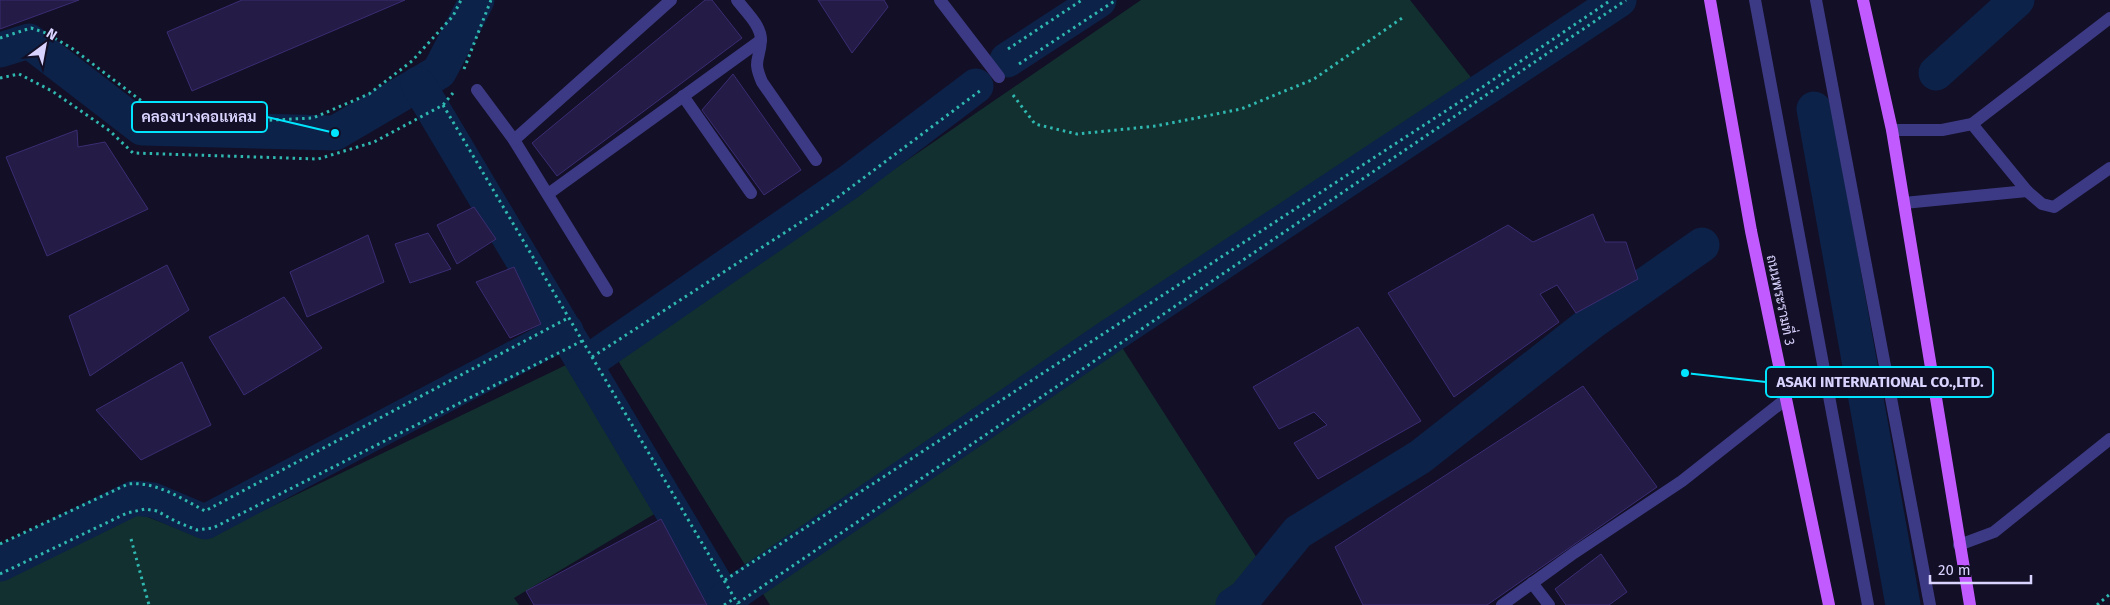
<svg xmlns="http://www.w3.org/2000/svg" width="2110" height="605" viewBox="0 0 2110 605" font-family="'Fira Sans',Sarabun,sans-serif">
  <style>
    .green { fill: #12302f }
    .lines { fill: none; stroke-linecap: round; stroke-linejoin: round }
    .canal { stroke: #0c2248; stroke-width: 35 }
    .building { fill: #241b47; stroke: #3b2d73 }
    .path { stroke: #2fb8b0; stroke-width: 3; stroke-dasharray: 2.5 4; stroke-linecap: butt }
    .minor { stroke: #3d3a85; stroke-width: 12 }
    .major { stroke: #c25bff; stroke-width: 12 }
    .labels { text-anchor: middle; stroke-width: 5; stroke-linejoin: round; paint-order: stroke }
    .street-label { font-size: 14px; fill: #d9d4ff; stroke: #130f26 }
    .leader { fill: none; stroke: #00e5ff; stroke-width: 2 }
    .callout-dot { fill: #00e5ff; stroke: #130f26; stroke-width: 2 }
    .callout { fill: #130f26; stroke: #00e5ff; stroke-width: 2 }
    .callout-label { font-size: 15px; text-anchor: middle; font-weight: bold; fill: #d9d4ff }
  </style>
  <rect width="100%" height="100%" fill="#130f26"/>
  <g class="green">
    <polygon points="1141,0 1410,0 1484,94 1116,338 1271,580 1241,605 770,605 617,359"/>
    <polygon points="566,365 661,510 514,598 519,605 0,605 0,554 134,491 145,516 204,539"/>
  </g>
  <g class="lines">
    <g class="canal">
      <polyline points="0,50 29,41 142,128 335,133 439,72 477,0"/>
      <polyline points="1007,60 1099,0"/>
      <polyline points="1936,73 2017,0"/>
      <polyline points="418,84 728,605"/>
      <polyline points="1814,109 1903,605"/>
      <polyline points="585,364 849,182 976,86"/>
      <polyline points="0,564 134,498 153,500 205,522 566,331"/>
      <polyline points="724,600 1109,337 1619,0"/>
      <polyline points="1233,605 1245,597 1298,532 1420,457 1592,322 1702,245"/>
    </g>
  </g>
  <g class="building">
    <polygon points="0,0 79,0 0,29"/>
    <polygon points="242,0 405,0 192,91 167,32"/>
    <polygon points="705,0 712,0 742,38 557,176 532,143"/>
    <polygon points="818,0 884,0 888,7 852,53"/>
    <polygon points="733,74 801,170 764,195 702,110"/>
    <polygon points="77,130 78,147 105,142 148,209 47,256 6,157"/>
    <polygon points="474,207 496,239 457,264 437,225"/>
    <polygon points="1593,214 1605,242 1626,242 1638,279 1576,313 1557,285 1540,294 1559,322 1454,397 1388,293 1508,225 1533,242"/>
    <polygon points="428,233 451,269 410,283 395,244"/>
    <polygon points="368,235 384,282 307,317 290,272"/>
    <polygon points="167,265 189,310 90,376 69,316"/>
    <polygon points="514,267 541,324 510,338 476,282"/>
    <polygon points="284,297 322,348 244,395 209,337"/>
    <polygon points="1358,327 1421,421 1318,479 1294,443 1327,425 1314,412 1279,429 1253,387"/>
    <polygon points="182,362 211,425 141,460 96,410"/>
    <polygon points="1583,386 1657,487 1487,605 1363,605 1335,547"/>
    <polygon points="661,519 707,605 534,605 526,591"/>
    <polygon points="1601,554 1627,592 1609,605 1566,605 1555,589"/>
  </g>
  <g class="lines">
    <g class="path">
      <polyline points="0,38 31,28 46,33 73,49 160,115 232,122 313,118 369,94 412,61 453,16 461,0"/>
      <polyline points="1008,49 1082,0"/>
      <polyline points="1019,64 1116,0"/>
      <polyline points="464,69 491,0"/>
      <polyline points="0,78 19,74 52,91 110,131 133,153 318,159 374,142 443,105 453,93"/>
      <polyline points="1013,95 1035,124 1077,134 1156,126 1241,109 1314,79 1405,16"/>
      <polyline points="443,105 738,604"/>
      <polyline points="592,357 826,206 981,90"/>
      <polyline points="131,539 149,605"/>
      <path d="M 0,544 L 128,484 C 155,481 181,498 205,511 L 568,318"/>
      <polyline points="0,574 127,513 145,509 157,511 177,522 197,530 213,528 582,341"/>
      <polyline points="725,580 1481,88 1611,0"/>
      <polyline points="738,603 1626,0"/>
      <polyline points="724,605 735,598"/>
      <polyline points="2097,605 2110,594"/>
    </g>
    <g class="minor">
      <path d="M 737,0 C 745,11 761,25 761,40 C 760,61 752,59 762,82 L 816,160"/>
      <polyline points="940,0 999,77"/>
      <polyline points="1755,0 1868,605"/>
      <polyline points="1816,0 1930,605"/>
      <polyline points="477,90 514,140 607,291"/>
      <polyline points="683,96 751,193"/>
      <polyline points="1972,124 2027,191 2042,204 2054,207 2110,168"/>
      <polyline points="1892,130 1942,130 1972,124 2110,18"/>
      <polyline points="514,140 671,0"/>
      <polyline points="548,194 761,40"/>
      <polyline points="1904,203 2027,191"/>
      <polyline points="1959,545 1994,532 2110,439"/>
      <polyline points="1532,583 1549,605"/>
      <polyline points="1502,605 1574,553 1682,481 1786,399"/>
    </g>
    <g class="major">
      <polyline points="1710,0 1751,231 1829,605"/>
      <polyline points="1863,0 1892,130 1970,605"/>
    </g>
  </g>
  <g class="labels">
    <g class="street-label">
      <text transform="translate(1781 300) rotate(78)" y="5">ถนนพระรามที่ 3</text>
    </g>
  </g>
  <path class="leader" d="M335 133L267 117M1685 373L1766 382"/>
  <g class="callout-dot">
    <circle cx="335" cy="133" r="5"/>
    <circle cx="1685" cy="373" r="5"/>
  </g>
  <g class="callout">
    <rect x="132" y="102" width="135" height="30" rx="5"/>
    <rect x="1766" y="367" width="227" height="30" rx="5"/>
  </g>
  <g class="callout-label">
    <text x="199" y="122">คลองบางคอแหลม</text>
    <text x="1880" y="387">ASAKI INTERNATIONAL CO.,LTD.</text>
  </g>
  <g transform="translate(45 45) rotate(32)" stroke="#130f26" stroke-width="4" paint-order="stroke">
  <path d="M0-4L9 19L0 12L-9 19Z" fill="#d9d4ff"/>
  <text y="-8" font-size="14" font-weight="bold" text-anchor="middle" fill="#d9d4ff">N</text>
  </g>
  <path d="M1930 575v8h101v-8" fill="none" stroke="#d9d4ff" stroke-width="2.5"/>
  <text x="1938" y="575" font-size="15" fill="#d9d4ff" stroke="#130f26" stroke-width="4" paint-order="stroke">20 m</text>
</svg>
